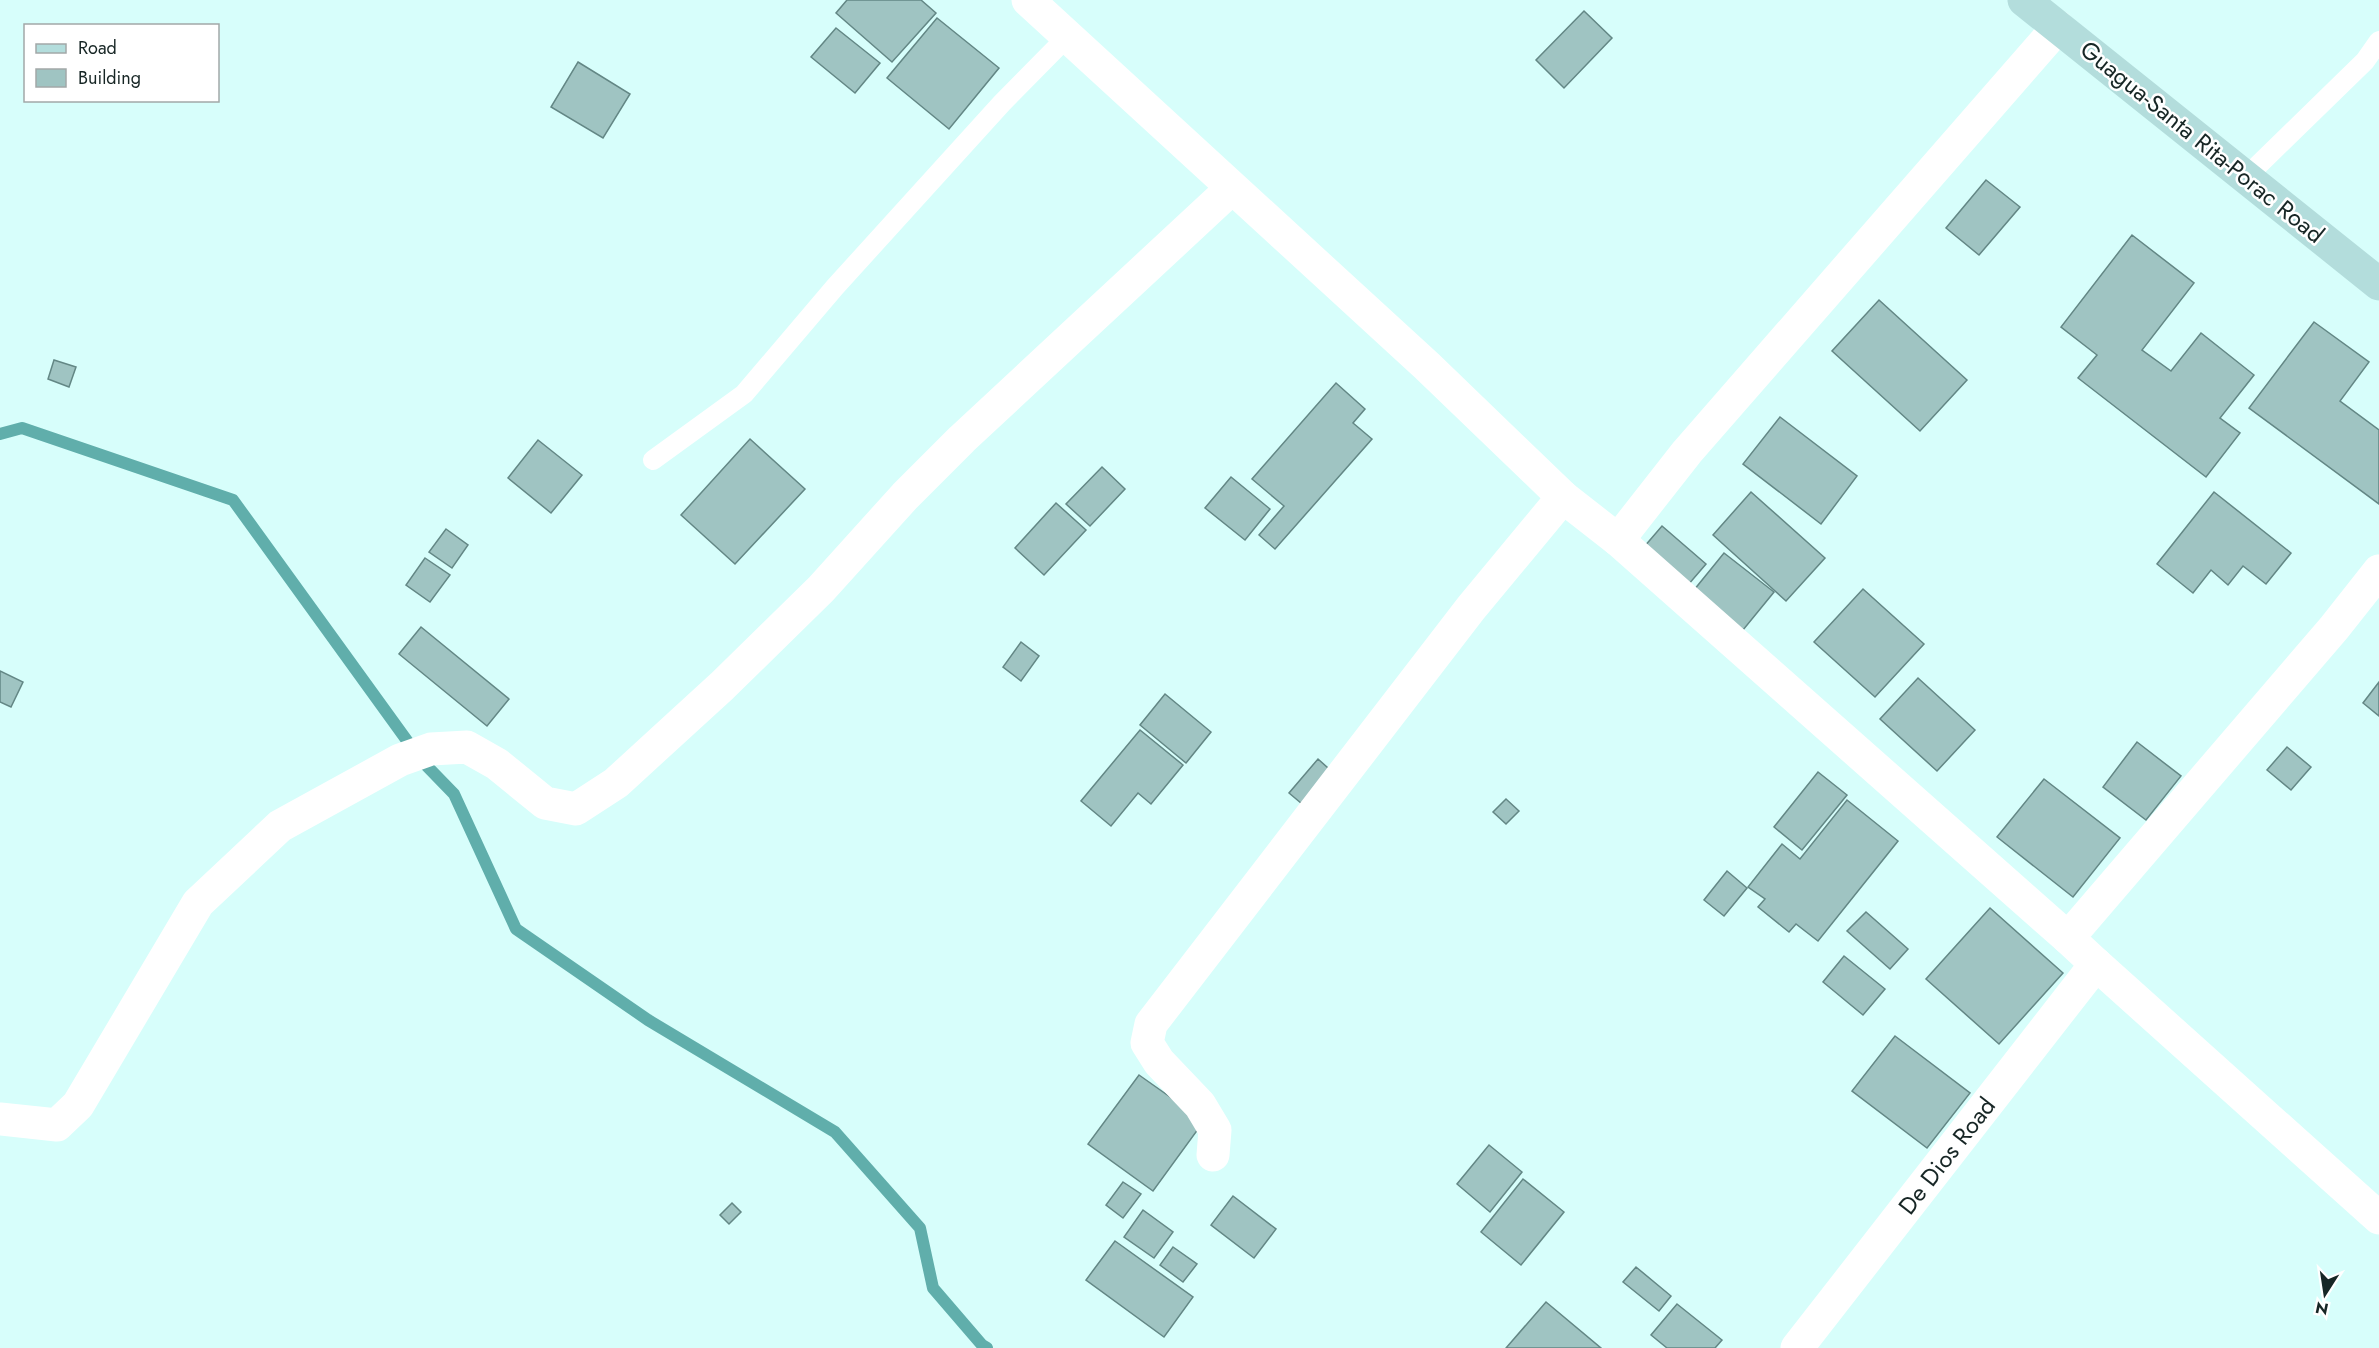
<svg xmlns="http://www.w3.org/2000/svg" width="2379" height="1348" viewBox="0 0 2379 1348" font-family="Jost,sans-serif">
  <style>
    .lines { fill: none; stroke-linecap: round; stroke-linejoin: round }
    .stream { stroke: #60aeab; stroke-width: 12 }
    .building { fill: #9fc4c2; stroke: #638785; stroke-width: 1.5 }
    .service { stroke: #fff; stroke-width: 20 }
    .minor { stroke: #fff; stroke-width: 33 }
    .tertiary { stroke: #fff; stroke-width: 33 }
    .secondary { stroke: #b3dddc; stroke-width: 33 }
    .labels { text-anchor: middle; stroke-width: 5; stroke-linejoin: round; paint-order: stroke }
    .street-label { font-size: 24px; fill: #172625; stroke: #fff }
  </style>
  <rect width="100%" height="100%" fill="#d7fefb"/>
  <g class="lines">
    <polyline class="stream" points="0,434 22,428 233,500 421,760 454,794 516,929 648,1020 835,1132 920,1228 933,1288 982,1345 987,1348"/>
  </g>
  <g class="building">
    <polygon points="847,0 921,0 936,13 892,62 836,13"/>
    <polygon points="1584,11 1612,38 1564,88 1536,60"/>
    <polygon points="937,18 999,68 949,129 887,78"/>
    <polygon points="836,28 880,63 855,93 811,57"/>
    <polygon points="578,62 630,94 603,138 551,107"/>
    <polygon points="1986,180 2020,207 1979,255 1946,228"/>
    <polygon points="2132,235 2194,283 2142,350 2171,371 2201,333 2254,375 2220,418 2240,433 2206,477 2078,378 2097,355 2061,327"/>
    <polygon points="1879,300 1967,380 1920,431 1832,351"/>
    <polygon points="2314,322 2369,362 2340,401 2379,430 2379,504 2249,408"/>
    <polygon points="54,360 76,367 69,387 48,379"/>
    <polygon points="1336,383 1365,409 1353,423 1372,439 1275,549 1259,535 1284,506 1252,479"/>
    <polygon points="1780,417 1857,476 1821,524 1743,464"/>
    <polygon points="750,439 805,489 735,564 681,515"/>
    <polygon points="538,440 582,475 551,513 508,478"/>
    <polygon points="1102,467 1125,489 1090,526 1066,504"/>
    <polygon points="1231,477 1270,509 1245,540 1205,508"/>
    <polygon points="1751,492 1825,558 1786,601 1713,535"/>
    <polygon points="2214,492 2291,553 2266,584 2243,566 2228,585 2211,570 2193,593 2157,564"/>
    <polygon points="1056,503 1086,530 1044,575 1015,548"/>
    <polygon points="1662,526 1706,564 1688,585 1644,547"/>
    <polygon points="446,529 468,545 452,568 429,552"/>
    <polygon points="1724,553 1774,592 1743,630 1694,590"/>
    <polygon points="425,558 450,575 430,602 406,585"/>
    <polygon points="1863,589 1924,644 1875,697 1814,642"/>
    <polygon points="421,627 509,699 487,726 399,654"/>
    <polygon points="1021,642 1039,656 1021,681 1003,667"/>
    <polygon points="0,671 23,682 11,707 0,702"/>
    <polygon points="1918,678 1975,730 1937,771 1880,719"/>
    <polygon points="2379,682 2379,716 2363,703"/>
    <polygon points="1165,694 1211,732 1186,763 1140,725"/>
    <polygon points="1140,730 1183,765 1151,804 1138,793 1111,826 1081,801"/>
    <polygon points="2137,742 2181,776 2146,820 2103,787"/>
    <polygon points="2287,747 2311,767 2291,790 2267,770"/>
    <polygon points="1318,759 1337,776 1308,809 1289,793"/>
    <polygon points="1818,772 1847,795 1802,850 1774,827"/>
    <polygon points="2044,779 2120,838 2073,897 1997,837"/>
    <polygon points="1506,799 1519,811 1506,824 1493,812"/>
    <polygon points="1847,800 1898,841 1818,941 1796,924 1789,932 1758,907 1765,899 1748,887 1782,844 1800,859"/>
    <polygon points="1727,871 1747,888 1724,916 1704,900"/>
    <polygon points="1990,908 2063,973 1999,1044 1926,979"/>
    <polygon points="1866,912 1908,949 1890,969 1847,931"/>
    <polygon points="1844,956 1885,989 1863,1015 1823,982"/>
    <polygon points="1895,1036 1970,1093 1927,1148 1852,1091"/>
    <polygon points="1139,1075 1204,1121 1153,1191 1088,1144"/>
    <polygon points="1489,1145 1522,1172 1490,1212 1457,1184"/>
    <polygon points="1523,1179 1564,1212 1521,1265 1481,1232"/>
    <polygon points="1123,1182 1141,1194 1123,1218 1106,1205"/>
    <polygon points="1233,1196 1276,1229 1254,1258 1211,1225"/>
    <polygon points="732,1203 741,1212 729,1224 720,1215"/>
    <polygon points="1143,1210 1173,1232 1154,1258 1124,1237"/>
    <polygon points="1115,1241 1193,1297 1164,1337 1086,1280"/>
    <polygon points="1173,1247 1197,1264 1183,1282 1160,1265"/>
    <polygon points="1636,1267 1671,1296 1659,1311 1623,1282"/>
    <polygon points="1546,1302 1601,1348 1506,1348"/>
    <polygon points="1677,1304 1722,1340 1715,1348 1667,1348 1651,1335"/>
  </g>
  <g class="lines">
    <g class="service">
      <polyline points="2245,178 2365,61 2379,41"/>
      <polyline points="653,460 744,394 835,287 1002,103 1068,36"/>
    </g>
    <g class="minor">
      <polyline points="1028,0 1427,366 1563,497 1618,540 2068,938"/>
      <polyline points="1618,540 1687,452 2058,27"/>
      <polyline points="2096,964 2379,1218"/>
      <polyline points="0,1119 57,1125 78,1105 198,903 280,826 400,760 431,749 467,747 497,764 545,803 576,809 616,783 722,686 821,589 905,496 962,439 1232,188"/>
      <polyline points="1213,1155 1215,1130 1200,1105 1159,1062 1147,1043 1151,1024 1471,608 1563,497"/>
    </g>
    <polyline class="tertiary" points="1797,1348 2096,964 2068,938 2334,628 2379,571"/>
    <polyline class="secondary" points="2024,0 2379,284"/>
  </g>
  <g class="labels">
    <g class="street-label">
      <text transform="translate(2202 142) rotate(39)" y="8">Guagua-Santa Rita-Porac Road</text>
      <text transform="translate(1947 1156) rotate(-52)" y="8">De Dios Road</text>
    </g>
  </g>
  <rect x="24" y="24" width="195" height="78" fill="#ffffff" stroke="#a2a8a8" stroke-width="1.5"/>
  <rect x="36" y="44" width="30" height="9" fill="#b3dddc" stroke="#a2a8a8" stroke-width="1.5"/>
  <text x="78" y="54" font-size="18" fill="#172625">Road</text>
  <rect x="36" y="69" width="30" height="18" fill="#9fc4c2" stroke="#a2a8a8" stroke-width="1.5"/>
  <text x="78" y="84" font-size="18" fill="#172625">Building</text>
  <g transform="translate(2325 1294) rotate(192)" stroke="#ffffff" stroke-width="4.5" paint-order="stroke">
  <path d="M0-4.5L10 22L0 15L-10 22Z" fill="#172625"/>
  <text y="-9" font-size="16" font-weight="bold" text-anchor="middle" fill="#172625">N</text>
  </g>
</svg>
